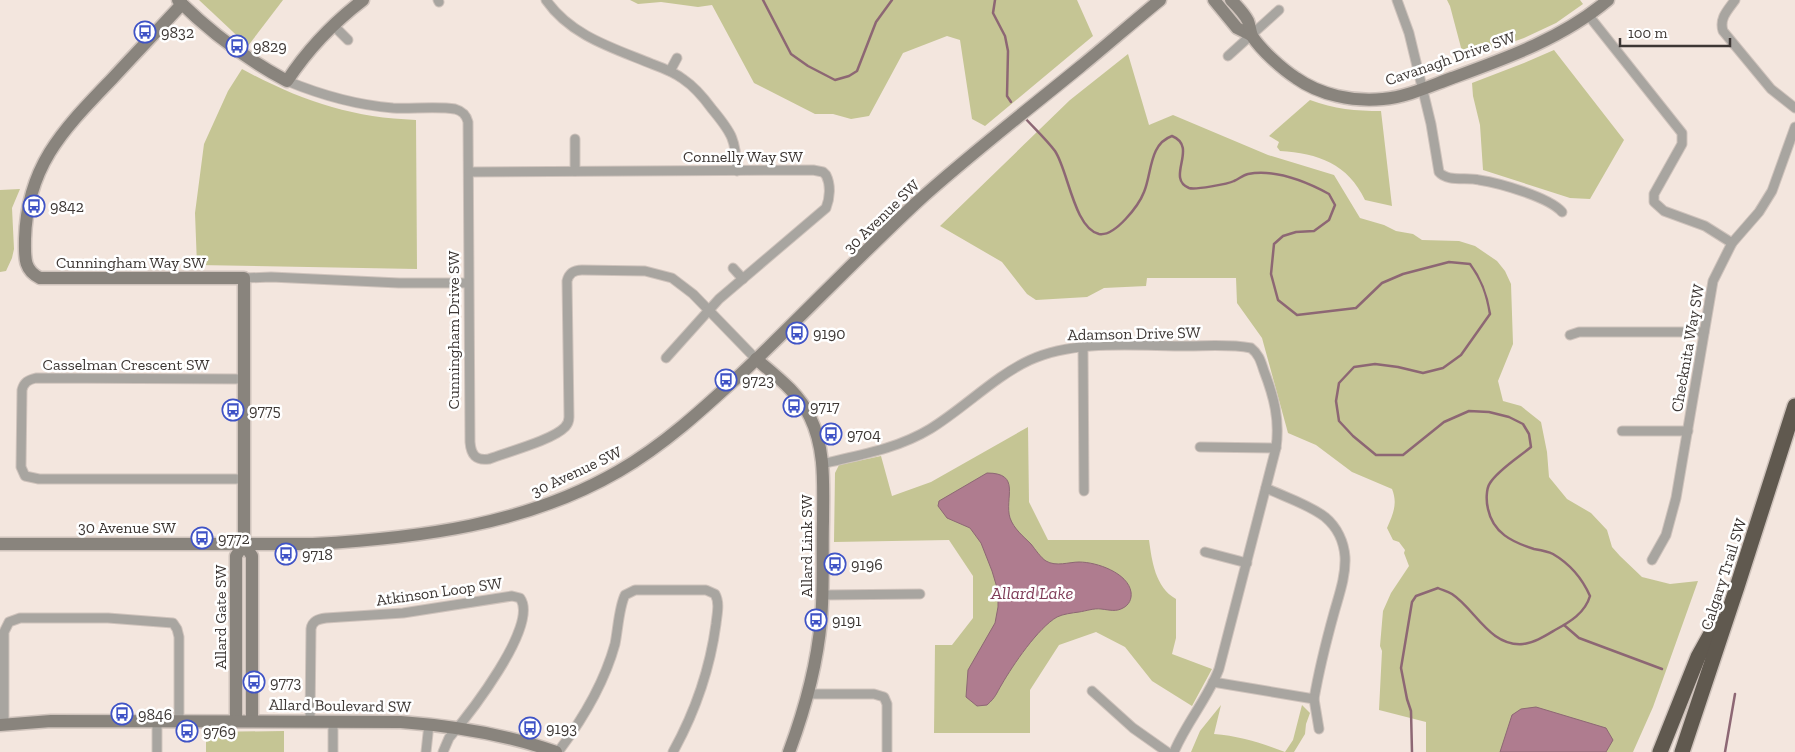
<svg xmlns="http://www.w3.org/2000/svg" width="1795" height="752" viewBox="0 0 1795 752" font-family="'Zilla Slab',serif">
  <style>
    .green { fill: #c5c594 }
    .water { fill: #af7c8f; stroke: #8d6774 }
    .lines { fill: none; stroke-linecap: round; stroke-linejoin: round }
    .stream { stroke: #8d6774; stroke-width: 2.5 }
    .street-casing { stroke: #cfc3bc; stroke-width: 11 }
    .secondary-casing { stroke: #cfc3bc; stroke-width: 15 }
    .highway-casing { stroke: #cfc3bc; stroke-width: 18 }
    .street { stroke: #a8a5a0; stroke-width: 9 }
    .secondary { stroke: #89847d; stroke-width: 12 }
    .highway { stroke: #60594f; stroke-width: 15 }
    .labels { text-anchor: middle; stroke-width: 5; stroke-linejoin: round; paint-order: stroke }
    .poi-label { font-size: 16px; fill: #3d3734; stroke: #fff; text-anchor: start }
    .street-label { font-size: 16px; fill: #3d3734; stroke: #fff }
    .water-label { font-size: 18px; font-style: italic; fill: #803d59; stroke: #fff }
  </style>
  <rect width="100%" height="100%" fill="#f3e6de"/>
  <g class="green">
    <polygon points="199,0 283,0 248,46"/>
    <polygon points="630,0 1077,0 1093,36 985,126 972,119 960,40 947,36 903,53 869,116 851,119 833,114 815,114 754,83 712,5 698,7 661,2 638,4"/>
    <polygon points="1447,0 1580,0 1583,4 1556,23 1524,38 1464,59 1450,6"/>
    <polygon points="1554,50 1624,140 1590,199 1570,198 1483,170 1480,125 1473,96 1472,83 1524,63"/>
    <path d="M 1128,54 L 1149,125 L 1173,115 L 1268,155 L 1334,175 L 1360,218 L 1384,225 L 1396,231 L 1413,234 L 1422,240 L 1459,241 L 1475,246 L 1497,261 L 1505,271 L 1511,284 L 1513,344 L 1498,381 L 1503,401 L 1521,406 L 1541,422 L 1547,452 L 1549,477 L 1567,499 L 1591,513 L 1607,530 L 1612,547 L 1620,556 L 1642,577 L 1670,584 L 1698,581 L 1653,707 L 1633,752 L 1426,752 L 1426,722 L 1379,710 L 1382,651 L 1380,646 L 1383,611 L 1391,593 L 1409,566 L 1404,553 L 1405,550 L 1399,542 L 1393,540 L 1387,528 C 1393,514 1398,504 1392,489 L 1352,472 L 1316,445 L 1288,433 L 1262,338 L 1237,303 L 1236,278 L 1147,278 L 1146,286 L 1104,288 L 1087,297 L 1036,300 L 1027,294 L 1002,262 L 940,226 L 1070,100 Z"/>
    <path d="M 242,69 C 299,100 351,118 416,120 L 417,269 L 197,265 L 195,213 L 204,144 L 228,91 Z"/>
    <path d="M 1310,100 C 1334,109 1356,111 1381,111 L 1392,206 L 1365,200 C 1348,164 1318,153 1280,151 L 1277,147 L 1279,142 L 1269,136 Z"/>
    <polygon points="20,189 12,208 14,249 12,258 6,271 0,272 0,190"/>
    <path d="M 1028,427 L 1029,502 L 1048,540 L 1149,540 C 1152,561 1155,587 1176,599 L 1176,638 L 1172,654 L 1212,669 L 1192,706 L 1152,681 L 1125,647 L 1096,632 L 1059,645 L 1030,690 L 1030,733 L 934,733 L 935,645 L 952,645 L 973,618 L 973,576 L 949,540 L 834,542 L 835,473 L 839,465 L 881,456 L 892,496 L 931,482 Z"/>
    <path d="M 1221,705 L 1214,734 C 1240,736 1261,743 1285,752 L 1191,752 L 1200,731 Z"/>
    <polygon points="1302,705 1310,713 1306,724 1305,734 1294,752 1285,752 1293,740"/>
    <polygon points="284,731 284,752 206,752 206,732"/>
  </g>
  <g class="water">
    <path d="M 987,473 C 1022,473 1004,498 1010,518 C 1014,529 1023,536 1031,544 C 1035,549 1041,558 1046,561 C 1056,567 1069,562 1079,562 C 1097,562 1128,573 1131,592 C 1132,599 1129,605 1123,608 C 1116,612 1110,610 1101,609 C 1094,608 1086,611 1079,612 C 1072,613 1063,614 1057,617 C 1038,628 1013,665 1002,684 C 996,694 996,697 987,705 L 977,706 L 966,697 L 968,670 L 995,623 L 998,607 L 998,591 L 992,571 L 981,543 L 970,528 L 947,518 L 938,506 L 939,501 Z"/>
    <polygon points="1536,707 1606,728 1613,740 1606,752 1500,752 1512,715 1521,709"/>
  </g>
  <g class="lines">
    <g class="stream">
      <polyline points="763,0 791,54 808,66 835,80 849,76 857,71 876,22 892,0"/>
      <polyline points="995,0 993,13 1005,36 1008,51 1007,96 1011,102"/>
      <path d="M 1024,117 C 1034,128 1046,139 1055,151 C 1068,170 1074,228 1099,234 C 1115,237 1139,205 1144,192 C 1152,173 1149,144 1172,136 C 1199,147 1165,178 1189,188 C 1195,190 1228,184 1234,181 C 1239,179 1243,175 1248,174 C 1275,169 1305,181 1329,194 L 1335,205 L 1329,220 L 1314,231 L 1296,232 L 1283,236 L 1274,244 L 1271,274 L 1278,300 L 1297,315 L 1356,308 L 1382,283 L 1403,274 L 1449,262 L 1470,264 C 1482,280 1487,295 1490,314 L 1461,355 L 1443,368 L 1423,373 L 1398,367 L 1375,364 L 1354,367 L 1339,383 L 1336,401 L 1339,421 L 1353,436 L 1376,455 L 1403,455 L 1444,422 L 1469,411 L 1489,412 L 1509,417 L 1523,424 L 1529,434 L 1531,447 C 1519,457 1498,470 1490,483 C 1486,489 1486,501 1488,509 C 1493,533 1512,542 1534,549 C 1540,550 1547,551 1553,554 C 1570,564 1582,578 1590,596 C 1585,613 1570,622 1555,630 C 1545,636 1534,643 1523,644 C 1490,647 1475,609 1452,594 C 1447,591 1442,590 1438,588 L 1416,596 L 1412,602 L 1401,668 L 1407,699 L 1411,711 L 1412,752"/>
      <polyline points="1564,625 1579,638 1662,669"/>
      <polyline points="1725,752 1735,694"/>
    </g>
    <g class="street-casing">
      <g id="street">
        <polyline points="438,0 439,2"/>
        <path d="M 546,0 C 571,36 613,48 652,64 C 663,68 674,72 683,79 C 695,87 704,98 712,109 C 732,133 736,140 737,171"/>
        <path d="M 1397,0 L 1409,33 L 1431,124 L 1439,172 C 1447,182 1467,177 1479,180 C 1499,183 1549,197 1562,212"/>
        <path d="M 1735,0 C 1728,10 1719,18 1723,31 L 1771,89 L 1795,108"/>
        <polyline points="1589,16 1682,133 1682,144 1654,194 1654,202 1664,211 1705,226 1732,243"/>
        <polyline points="333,25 348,40"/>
        <polyline points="1228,56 1279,10"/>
        <polyline points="670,71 677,58"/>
        <path d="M 287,81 C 321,95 356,105 393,108 C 411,109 439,106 455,109 C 462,111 466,114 468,122 L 470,442 C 471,455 476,461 489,459 C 507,452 553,440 565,427 C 568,424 569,421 569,417 L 567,281 C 569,273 574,270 582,270 L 645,271 L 672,278 L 693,294 L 756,359"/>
        <polyline points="575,139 575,171"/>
        <path d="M 469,172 L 813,170 L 823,172 L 826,175 C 831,185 830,198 826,208 L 719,299 L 666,358"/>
        <polyline points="733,268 743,279"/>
        <polyline points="244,278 271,277 399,283 468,283"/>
        <polyline points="1570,335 1579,332 1704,332"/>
        <polyline points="1083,347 1084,491"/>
        <path d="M 243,379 L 36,378 C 28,380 24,382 22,390 L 21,467 L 25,476 L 39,479 L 243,479"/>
        <polyline points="1622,431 1688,431"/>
        <polyline points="1200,447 1276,448"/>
        <path d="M 822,464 C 859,455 897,449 930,429 C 963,409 995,376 1030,360 C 1076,339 1137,346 1187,346 C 1208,346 1230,344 1251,348 C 1259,354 1261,362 1264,371 C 1274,397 1280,420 1276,448 L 1219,669 C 1208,698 1186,723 1174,752"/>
        <polyline points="1205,552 1247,563"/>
        <polyline points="1652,560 1666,535 1676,498 1713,281 1732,243 1759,212 1772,191 1795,127"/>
        <polyline points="823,595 920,594"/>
        <path d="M 1213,682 L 1314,699 C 1319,670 1326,642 1334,613 C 1339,595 1346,576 1345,557 C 1344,542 1337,527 1325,517 C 1308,504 1285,497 1266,488"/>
        <polyline points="1092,691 1133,728 1167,752"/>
        <polyline points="808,694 874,694 884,697 887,704 887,752"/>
        <polyline points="1314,699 1319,729"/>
        <polyline points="157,721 157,752"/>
        <path d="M 310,721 L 311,629 C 312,621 318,619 326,618 L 403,613 L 512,596 L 520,598 C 540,625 467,717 449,738 L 443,752"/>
        <polyline points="4,724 4,632 9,622 20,618 108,618 173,623 177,629 179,637 179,721"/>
        <polyline points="333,752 333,721"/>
        <polyline points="426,752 429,724"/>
        <path d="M 558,752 C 583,719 604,684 615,644 C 618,629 619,607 625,595 L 635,590 L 706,590 L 715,594 C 720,603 717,614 716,624 C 710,669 695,712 673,752"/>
      </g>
    </g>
    <g class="secondary-casing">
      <g id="secondary">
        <path d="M 178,0 C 211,33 246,59 287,81 C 308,49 333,23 363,0"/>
        <polyline points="1214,0 1237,28 1251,35"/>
        <path d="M 1231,0 C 1237,6 1244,13 1248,21 C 1250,26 1250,31 1252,36 C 1261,50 1282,69 1296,78 C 1320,95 1353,102 1383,99 C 1407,97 1430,86 1452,78 C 1507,58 1563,38 1608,0"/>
        <path d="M 182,4 C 159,29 135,54 112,79 C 64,129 27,165 25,239 C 25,256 23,270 40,278 L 244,278 L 244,544"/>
        <path d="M 756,359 C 776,376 799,393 810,417 C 826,450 823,486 823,521 C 822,554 824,587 821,620 C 817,666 805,709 789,752"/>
        <path d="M 0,544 L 313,544 C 419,538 526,525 619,471 C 664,445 703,409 741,374 C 800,318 856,259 916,203 C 969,155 1025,112 1080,67 C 1107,45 1133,22 1160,0"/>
        <polyline points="244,544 252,556 252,720"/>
        <polyline points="236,721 236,556 244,544"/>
        <path d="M 0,725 L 51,721 L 401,722 C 455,726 505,734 556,752"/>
      </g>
    </g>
    <g class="highway-casing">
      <g id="highway">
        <polyline points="1660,752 1698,657 1718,621"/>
        <polyline points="1682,752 1737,587 1795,406"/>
      </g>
    </g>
    <use href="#street" class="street"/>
    <use href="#secondary" class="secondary"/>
    <use href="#highway" class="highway"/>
  </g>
  <defs>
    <g id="bus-ring" transform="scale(1.125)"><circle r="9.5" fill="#fff" stroke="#3f53c6" stroke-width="1.5"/><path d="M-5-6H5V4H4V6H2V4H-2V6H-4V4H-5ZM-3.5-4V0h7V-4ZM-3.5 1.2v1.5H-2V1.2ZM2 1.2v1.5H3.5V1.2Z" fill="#3f53c6"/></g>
  </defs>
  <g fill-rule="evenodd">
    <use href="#bus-ring" x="145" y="32"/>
    <use href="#bus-ring" x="237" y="46"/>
    <use href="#bus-ring" x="34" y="206"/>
    <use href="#bus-ring" x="797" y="333"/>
    <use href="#bus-ring" x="726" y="380"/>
    <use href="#bus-ring" x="794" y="406"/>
    <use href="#bus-ring" x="233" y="410"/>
    <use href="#bus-ring" x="831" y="434"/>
    <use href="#bus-ring" x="202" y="538"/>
    <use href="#bus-ring" x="286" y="554"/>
    <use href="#bus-ring" x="835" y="564"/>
    <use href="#bus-ring" x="816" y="620"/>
    <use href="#bus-ring" x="254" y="682"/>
    <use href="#bus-ring" x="122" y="714"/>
    <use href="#bus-ring" x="530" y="728"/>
    <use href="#bus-ring" x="187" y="731"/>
  </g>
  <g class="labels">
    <g class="poi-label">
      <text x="161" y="38">9832</text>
      <text x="253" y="52">9829</text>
      <text x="50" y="212">9842</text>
      <text x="813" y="339">9190</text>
      <text x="742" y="386">9723</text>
      <text x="810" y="412">9717</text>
      <text x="249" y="416">9775</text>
      <text x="847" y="440">9704</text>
      <text x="218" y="544">9772</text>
      <text x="302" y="560">9718</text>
      <text x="851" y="570">9196</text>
      <text x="832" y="626">9191</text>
      <text x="270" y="688">9773</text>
      <text x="138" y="720">9846</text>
      <text x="546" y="734">9193</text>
      <text x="203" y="737">9769</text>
    </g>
    <g class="street-label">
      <text transform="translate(1450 58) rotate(-19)" y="6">Cavanagh Drive SW</text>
      <text x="743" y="162">Connelly Way SW</text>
      <text transform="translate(881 216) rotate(-44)" y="6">30 Avenue SW</text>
      <text x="131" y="268">Cunningham Way SW</text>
      <text transform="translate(453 330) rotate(-90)" y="6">Cunningham Drive SW</text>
      <text transform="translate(1134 333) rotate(-1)" y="6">Adamson Drive SW</text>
      <text transform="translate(1687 348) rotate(-80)" y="6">Checknita Way SW</text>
      <text x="126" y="370">Casselman Crescent SW</text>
      <text transform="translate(576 471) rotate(-25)" y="6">30 Avenue SW</text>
      <text x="127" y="533">30 Avenue SW</text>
      <text transform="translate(806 546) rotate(-90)" y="6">Allard Link SW</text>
      <text transform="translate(1723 574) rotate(-72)" y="6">Calgary Trail SW</text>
      <text transform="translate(439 591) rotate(-8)" y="6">Atkinson Loop SW</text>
      <text transform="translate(220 617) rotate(-90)" y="6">Allard Gate SW</text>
      <text transform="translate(340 705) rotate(1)" y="6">Allard Boulevard SW</text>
    </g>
    <g class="water-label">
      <text x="1032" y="599">Allard Lake</text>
    </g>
  </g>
  <path d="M1620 38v8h110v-8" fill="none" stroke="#3d3734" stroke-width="2.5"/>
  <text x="1628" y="38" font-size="15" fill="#3d3734" stroke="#ffffff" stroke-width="4" paint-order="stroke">100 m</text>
</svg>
